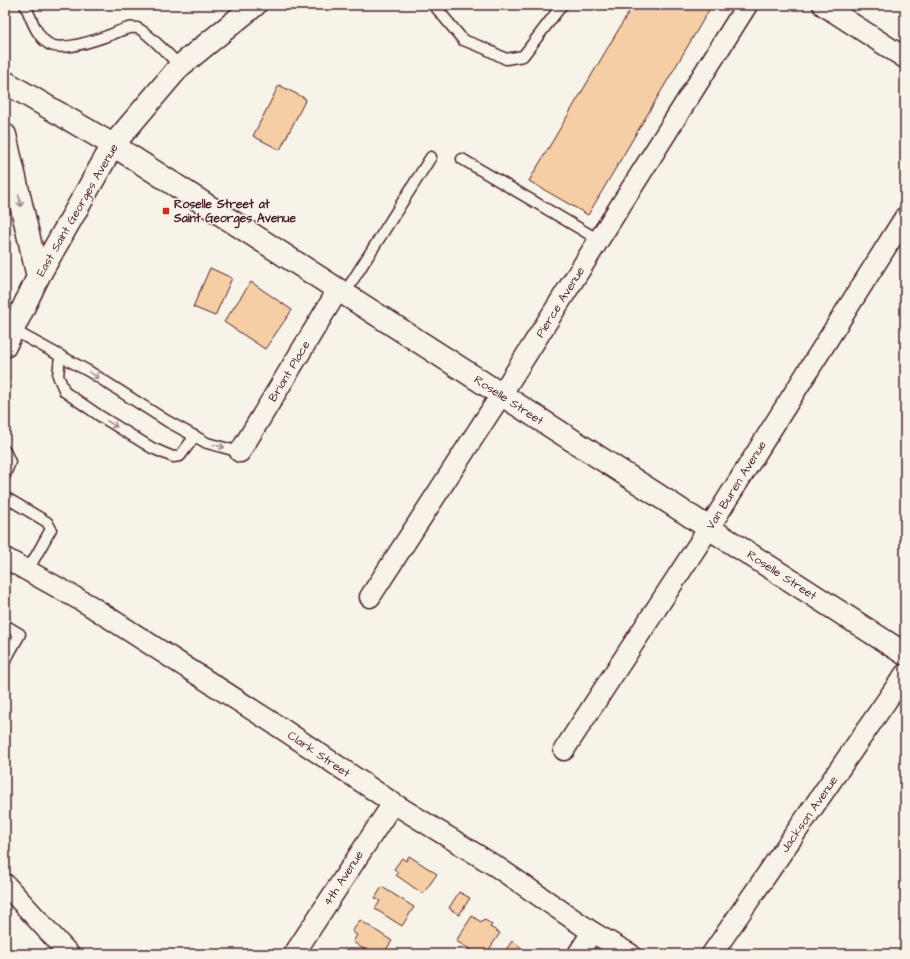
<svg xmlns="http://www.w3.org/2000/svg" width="910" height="959" viewBox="0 0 910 959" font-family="'Architects Daughter',sans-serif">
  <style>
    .building { fill: #f5cea5; stroke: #4a1f2b }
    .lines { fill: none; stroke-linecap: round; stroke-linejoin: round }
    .service-casing { stroke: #4a1f2b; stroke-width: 13 }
    .minor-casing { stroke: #4a1f2b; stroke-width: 23 }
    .tertiary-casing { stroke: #4a1f2b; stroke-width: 25 }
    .secondary-casing { stroke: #4a1f2b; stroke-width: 25 }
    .service { stroke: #f7f3e8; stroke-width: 10 }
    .minor { stroke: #f7f3e8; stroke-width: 20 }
    .tertiary { stroke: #f7f3e8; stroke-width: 22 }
    .secondary { stroke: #f7f3e8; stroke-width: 22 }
    .oneway { stroke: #a0898a }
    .poi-dot { fill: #c8321e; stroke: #f7f3e8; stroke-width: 1.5 }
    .labels { text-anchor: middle; stroke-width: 3; stroke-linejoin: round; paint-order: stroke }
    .poi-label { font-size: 12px; font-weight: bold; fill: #4a1f2b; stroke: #f7f3e8; text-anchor: start }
    .street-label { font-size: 12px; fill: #4a1f2b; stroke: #f7f3e8 }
  </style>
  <rect width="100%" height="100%" fill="#f7f3e8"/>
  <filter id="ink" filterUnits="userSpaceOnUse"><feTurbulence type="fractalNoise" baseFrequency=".025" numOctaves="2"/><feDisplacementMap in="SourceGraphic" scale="8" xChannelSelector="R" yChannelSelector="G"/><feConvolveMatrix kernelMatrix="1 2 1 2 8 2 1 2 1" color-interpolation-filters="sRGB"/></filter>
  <g filter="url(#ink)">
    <g class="building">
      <polygon points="633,5 712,5 588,215 529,181"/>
      <polygon points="279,85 306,99 280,150 253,136"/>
      <polygon points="210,268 232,278 215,316 193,307"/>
      <polygon points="251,282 292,310 265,349 224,322"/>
      <polygon points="409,856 437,874 423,894 396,875 398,872 394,869 402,858 406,861"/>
      <polygon points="382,887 414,907 402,926 375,909 380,901 375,898"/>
      <polygon points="459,892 470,898 459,915 449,908"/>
      <polygon points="472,916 481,922 484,919 492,925 490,927 500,933 486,954 471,954 473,951 456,941"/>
      <polygon points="360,920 392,941 383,954 371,954 353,942 357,935 352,932"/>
      <polygon points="512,941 531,954 503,954"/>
    </g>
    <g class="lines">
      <g class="service-casing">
        <g id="service">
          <path d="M 25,5 C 31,17 35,33 46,42 C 59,54 95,40 110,35 C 118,32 128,26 137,28 C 144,29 173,59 180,66"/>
          <polyline points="434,5 463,40 484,48 506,59 523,56 562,5"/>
          <polyline points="462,159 599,240"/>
          <polyline points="344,294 431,157"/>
          <polyline points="13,330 90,372 167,421 207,443 240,452"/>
          <polyline points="60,356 58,376 65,392 100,416 152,448 173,457 180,456 195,436"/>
          <polyline points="5,451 10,462 5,475"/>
          <polyline points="5,497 47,522 51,529 28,570"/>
          <polyline points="5,625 20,634 5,661"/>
        </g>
      </g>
      <g class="minor-casing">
        <g id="minor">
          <polyline points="823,5 905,58"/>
          <polyline points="240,452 338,290"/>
          <polyline points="5,558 89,605 284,730 393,803 497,867 592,932 630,954"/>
          <polyline points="370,597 501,395 747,5"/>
          <polyline points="564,750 709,528 905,217"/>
          <polyline points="5,884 69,954"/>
          <polyline points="294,954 393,803"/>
          <polyline points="578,954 592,932"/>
          <polyline points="712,954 905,674"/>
        </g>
      </g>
      <g class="tertiary-casing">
        <g id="tertiary">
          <polyline points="5,82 113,145 905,654"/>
          <polyline points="5,135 38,277"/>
        </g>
      </g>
      <g class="secondary-casing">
        <polyline id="secondary" points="5,346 38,277 113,145 180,66 255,5"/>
      </g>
      <use href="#service" class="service"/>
      <use href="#minor" class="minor"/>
      <use href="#tertiary" class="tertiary"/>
      <use href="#secondary" class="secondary"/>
    </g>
    <defs><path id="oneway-shaft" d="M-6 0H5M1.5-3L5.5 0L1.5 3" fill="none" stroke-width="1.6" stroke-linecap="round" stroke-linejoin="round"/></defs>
    <g class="oneway">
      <use href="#oneway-shaft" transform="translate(20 201) rotate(77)"/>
      <use href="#oneway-shaft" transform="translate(94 375) rotate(32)"/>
      <use href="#oneway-shaft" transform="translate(112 424) rotate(31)"/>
      <use href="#oneway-shaft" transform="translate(219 446) rotate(15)"/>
    </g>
  </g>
  <rect class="poi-dot" x="162" y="207" width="8" height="8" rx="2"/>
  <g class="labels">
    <g class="poi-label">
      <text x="174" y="208">Roselle Street at<tspan x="174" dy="14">Saint Georges Avenue</tspan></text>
    </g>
    <g class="street-label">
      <text transform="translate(77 210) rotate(-60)" y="4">East Saint Georges Avenue</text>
      <text transform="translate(560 302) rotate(-58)" y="4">Pierce Avenue</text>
      <text transform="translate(289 371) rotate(-59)" y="4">Briant Place</text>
      <text transform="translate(509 400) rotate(33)" y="4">Roselle Street</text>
      <text transform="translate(736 485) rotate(-58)" y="4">Van Buren Avenue</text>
      <text transform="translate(782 575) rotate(33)" y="4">Roselle Street</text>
      <text transform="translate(319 754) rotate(34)" y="4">Clark Street</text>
      <text transform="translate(809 814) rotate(-55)" y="4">Jackson Avenue</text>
      <text transform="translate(343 878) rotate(-57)" y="4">4th Avenue</text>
    </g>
  </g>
  <rect width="910" height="959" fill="none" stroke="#f7f3e8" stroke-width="20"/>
  <rect x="10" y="10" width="890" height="939" fill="none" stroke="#4a1f2b" stroke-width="1.5" filter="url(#ink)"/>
</svg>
